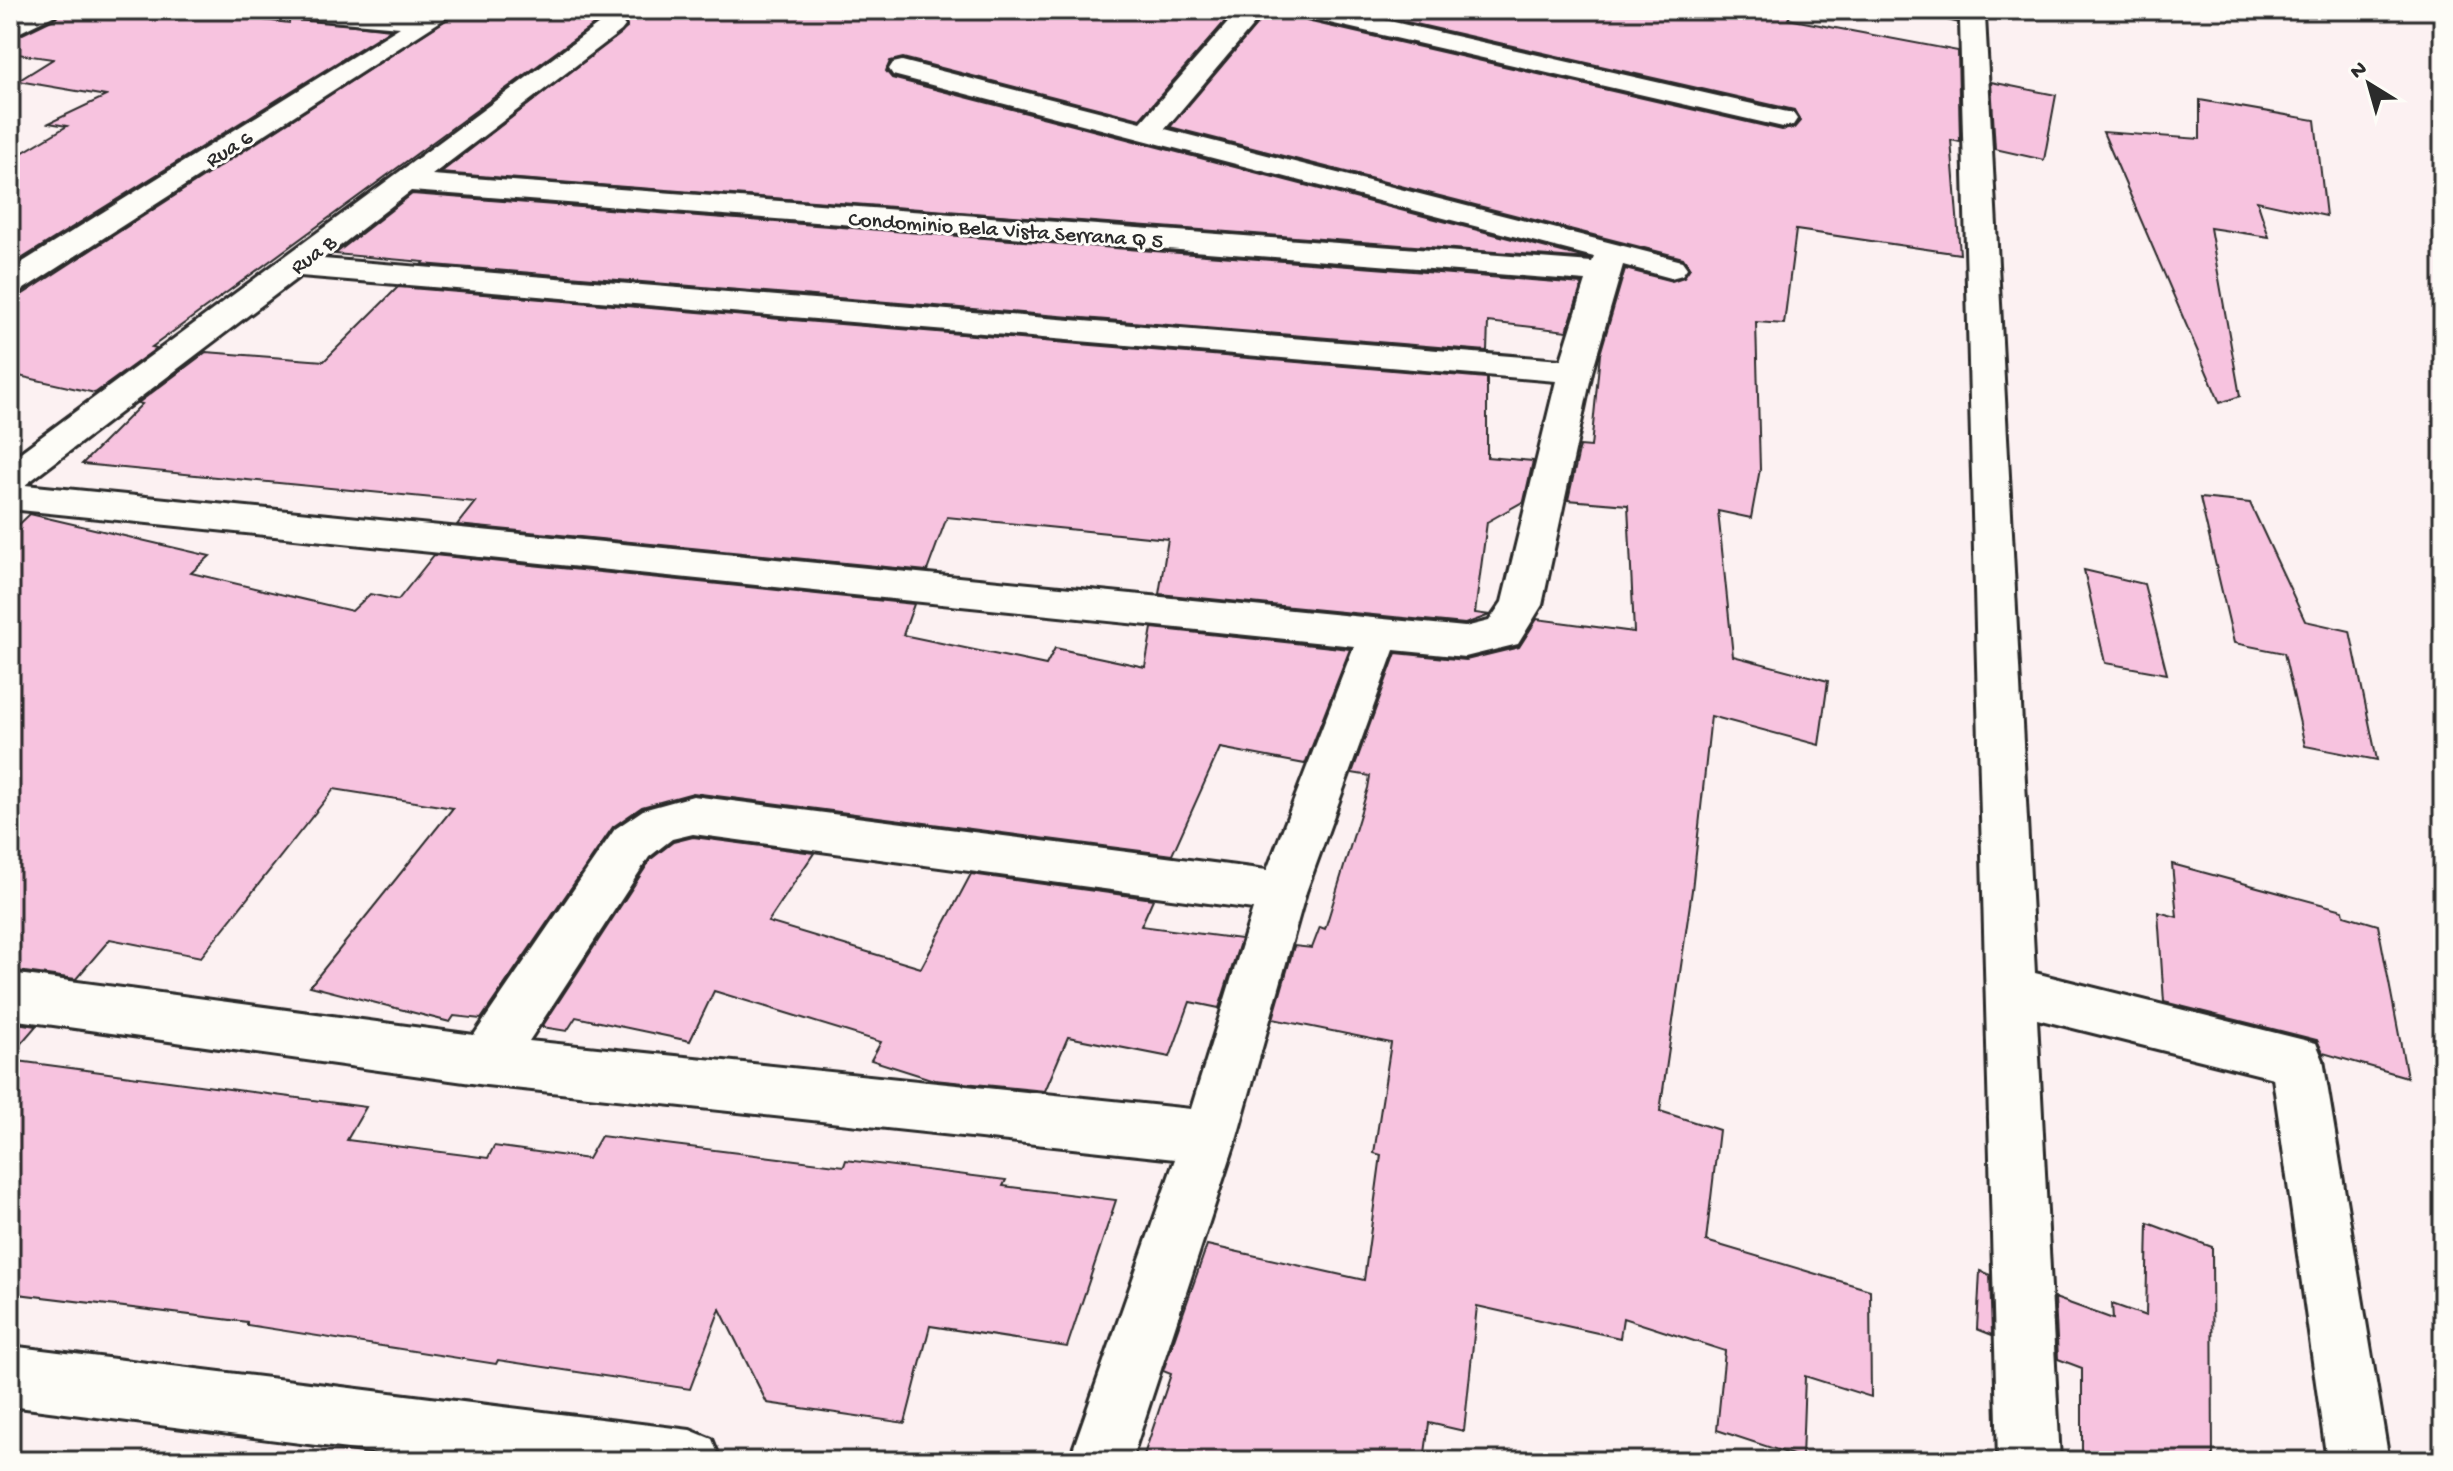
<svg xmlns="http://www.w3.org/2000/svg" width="2453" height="1471" viewBox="0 0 2453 1471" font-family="'Gochi Hand',sans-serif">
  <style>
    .building { fill: #f7c3df; stroke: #2b2b2b; stroke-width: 2 }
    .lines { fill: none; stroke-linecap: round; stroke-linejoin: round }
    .street-casing { stroke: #2b2b2b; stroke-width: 6 }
    .street { fill: #fdfcf7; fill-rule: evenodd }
    .labels { text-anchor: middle; stroke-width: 6; stroke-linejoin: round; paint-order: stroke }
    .far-street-label { font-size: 22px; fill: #2b2b2b; stroke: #fdfcf7 }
  </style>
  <rect width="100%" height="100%" fill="#fcf1f2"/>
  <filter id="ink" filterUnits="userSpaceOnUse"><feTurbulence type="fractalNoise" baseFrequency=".0125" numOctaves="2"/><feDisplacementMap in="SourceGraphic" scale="16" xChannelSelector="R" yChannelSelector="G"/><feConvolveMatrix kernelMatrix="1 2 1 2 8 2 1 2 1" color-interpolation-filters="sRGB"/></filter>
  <g filter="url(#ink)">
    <g class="building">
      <polygon points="62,10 172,10 289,23 289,18 391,29 10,266 10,160 67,126 49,123 106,96 18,81 53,59 10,53 10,40 56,18"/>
      <polygon points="461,10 1235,10 1140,119 903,58 890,61 886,71 892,78 1589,259 440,173 627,28 621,18 603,18 152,347 157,348 95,393 10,374 10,297 23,294"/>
      <polygon points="1269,10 1292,10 1307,21 1782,130 1794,128 1800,121 1794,110 1354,10 1794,10 1788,19 1958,51 1960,142 1951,140 1960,254 1796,230 1784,324 1756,322 1760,469 1751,518 1718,511 1733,656 1828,681 1819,745 1711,716 1692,890 1660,1111 1719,1130 1706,1241 1870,1290 1871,1397 1805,1376 1802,1458 1717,1430 1725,1351 1623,1318 1620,1338 1477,1306 1464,1431 1429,1423 1424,1461 1142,1461 1171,1374 1163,1371 1207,1245 1364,1280 1381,1155 1374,1153 1391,1043 1273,1019 1294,946 1312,948 1320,927 1325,929 1368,788 1370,776 1352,773 1396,653 1466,660 1519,647 1537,619 1634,632 1628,505 1568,500 1580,446 1591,447 1600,354 1625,269 1672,281 1684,277 1690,268 1683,258 1170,127"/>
      <polygon points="1991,82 2056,95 2044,160 1995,149"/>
      <polygon points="2200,100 2315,120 2326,216 2257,201 2269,237 2210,228 2240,396 2220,403 2103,132 2200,139"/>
      <polygon points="412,194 1582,284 1567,331 1488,322 1487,351 422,264 424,262 335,254"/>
      <polygon points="398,287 1487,378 1487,457 1533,461 1524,501 1487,522 1475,613 1490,615 1465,624 1159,594 1168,539 947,517 927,571 457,525 475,502 82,464 142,404 138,403 206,352 324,361"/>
      <polygon points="2200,498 2250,503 2305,621 2350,631 2377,760 2305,746 2284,653 2234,643"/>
      <polygon points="30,514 210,556 191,573 352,611 370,594 398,600 434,555 914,604 903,635 1046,665 1055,648 1145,667 1152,628 1350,649 1305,764 1220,748 1172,855 693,793 642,807 613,827 481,1019 454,1016 450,1022 310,986 453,808 334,789 201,957 110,939 76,979 10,970 10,533"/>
      <polygon points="2084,570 2144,584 2167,674 2105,663"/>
      <polygon points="693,837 814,853 768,922 921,968 971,874 1153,899 1141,926 1241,939 1219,1008 1190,1002 1170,1057 1068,1037 1045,1091 934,1080 871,1060 881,1042 714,991 690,1041 576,1017 567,1031 542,1027 651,859 673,842"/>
      <polygon points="2172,864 2343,910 2344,915 2378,925 2407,1077 2323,1053 2317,1040 2164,1002 2158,912 2177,917"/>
      <polygon points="10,1022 36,1026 10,1056"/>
      <polygon points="10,1060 366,1107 347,1140 488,1158 494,1146 588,1159 601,1136 844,1166 846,1160 1006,1180 1003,1186 1116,1200 1067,1347 930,1326 905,1423 767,1403 720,1309 690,1389 498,1360 496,1364 247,1325 247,1322 10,1293"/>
      <polygon points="2148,1223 2212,1247 2213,1461 2082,1461 2082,1368 2058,1359 2055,1298 2113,1319 2112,1304 2146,1316"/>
      <polygon points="1980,1271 1990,1275 1992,1335 1977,1329"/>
    </g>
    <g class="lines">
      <g class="street-casing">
        <g id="street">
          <polygon points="27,10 59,10 55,15 10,37 10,19"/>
          <polygon points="282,10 421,14 428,10 458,10 21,291 10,294 10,270 400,27 295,18"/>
          <path d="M 1239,10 L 1266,10 L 1165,129 L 1682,261 L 1687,268 L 1682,275 L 1671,278 L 1623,265 L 1592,372 L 1542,605 L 1518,644 L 1465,657 L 1394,650 L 1306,892 L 1237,1137 L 1131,1461 L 1069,1461 L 1175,1159 L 486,1085 L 10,1019 L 10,973 L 474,1035 L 615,829 L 643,810 L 693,796 L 1267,870 L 1354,646 L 10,509 L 10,460 L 603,21 L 621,21 L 625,26 L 621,31 L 432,175 L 1592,262 L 1594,257 L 893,75 L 889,69 L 893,63 L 902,61 L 1141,122 ZM 411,191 L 1586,281 L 1561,360 L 323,259 ZM 300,276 L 1556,381 L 1502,602 L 1489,621 L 1465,627 L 25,485 ZM 693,834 L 1253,909 L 1191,1109 L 529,1041 L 649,857 L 672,839 Z"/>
          <polygon points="1295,10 1341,10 1783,111 1793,113 1797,119 1793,125 1783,127 1308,18"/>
          <polygon points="1931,10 1978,10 1985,16 2035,973 2316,1043 2323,1060 2389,1461 2327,1461 2273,1078 2037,1019 2060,1461 1998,1461 1960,21 1935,15"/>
          <polygon points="10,1346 690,1430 712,1439 721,1461 442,1461 10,1406"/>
        </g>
      </g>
      <use href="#street" class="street"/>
    </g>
  </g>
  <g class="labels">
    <g class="far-street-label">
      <text transform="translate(228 147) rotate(-32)" y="8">Rua 6</text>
      <text transform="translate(1006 228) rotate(4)" y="8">Condominio Bela Vista Serrana Q 5</text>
      <text transform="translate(312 253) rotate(-37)" y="8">Rua B</text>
    </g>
  </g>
  <rect width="2453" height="1471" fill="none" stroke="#fdfcf7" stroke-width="40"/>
  <rect x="20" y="20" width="2413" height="1431" fill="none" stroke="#2b2b2b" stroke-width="3" filter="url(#ink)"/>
  <g transform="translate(2369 84) rotate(323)" stroke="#fdfcf7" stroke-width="6" paint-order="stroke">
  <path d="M0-6L14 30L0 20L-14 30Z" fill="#2b2b2b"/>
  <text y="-12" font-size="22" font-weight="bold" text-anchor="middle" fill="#2b2b2b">N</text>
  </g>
</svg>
